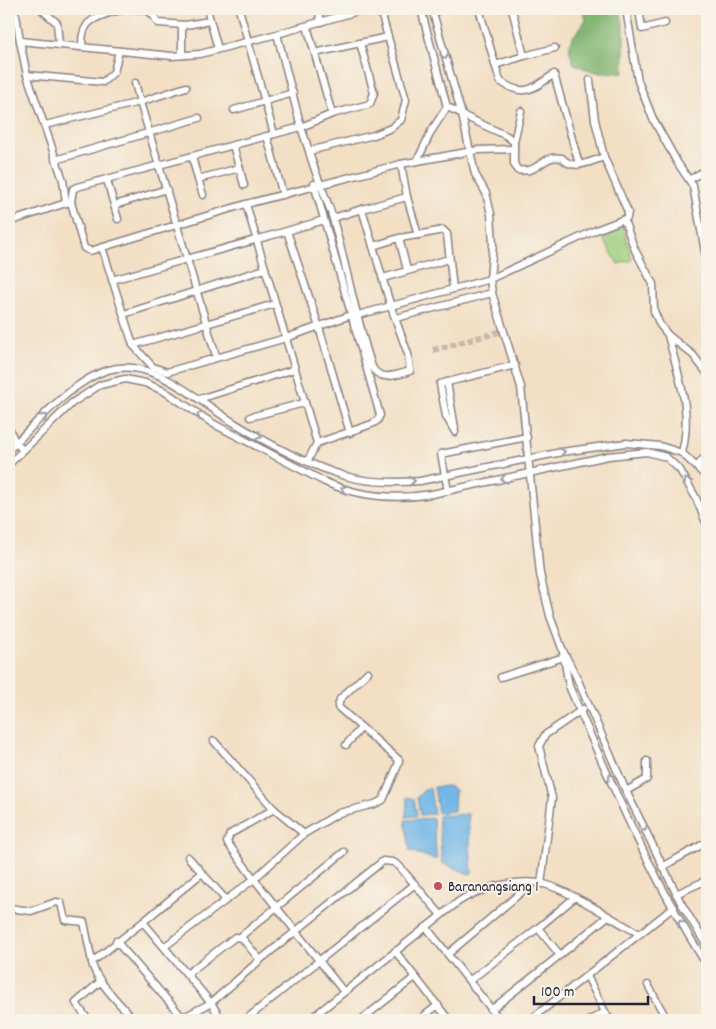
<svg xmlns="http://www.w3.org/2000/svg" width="716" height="1029" viewBox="0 0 716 1029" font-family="Dekko,sans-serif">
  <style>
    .green { fill: #9ecf7e; stroke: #60785c }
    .forest { fill: #7eb26d; stroke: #506a54 }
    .water { fill: #6fb6e6; stroke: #486c90 }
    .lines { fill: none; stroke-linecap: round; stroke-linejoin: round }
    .minor-tunnel { stroke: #c8b9a9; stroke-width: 6; stroke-dasharray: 6 3; stroke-linecap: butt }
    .minor-casing { stroke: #8a8080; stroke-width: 9 }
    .minor { stroke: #fff; stroke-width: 6 }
    .oneway { stroke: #9c9ca7 }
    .poi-dot { fill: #d1495b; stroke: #f7f3e8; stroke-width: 2 }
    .labels { text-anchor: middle; stroke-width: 4; stroke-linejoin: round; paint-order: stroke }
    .poi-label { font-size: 15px; fill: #22223b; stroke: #f7f3e8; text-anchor: start }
  </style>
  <rect width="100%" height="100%" fill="#f7f3e8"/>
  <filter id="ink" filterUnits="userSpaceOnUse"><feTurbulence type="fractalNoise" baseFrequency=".02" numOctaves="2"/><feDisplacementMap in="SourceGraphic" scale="10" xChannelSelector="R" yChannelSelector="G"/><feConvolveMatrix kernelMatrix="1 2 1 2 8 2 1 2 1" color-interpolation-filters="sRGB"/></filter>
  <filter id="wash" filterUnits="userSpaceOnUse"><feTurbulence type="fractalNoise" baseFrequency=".0096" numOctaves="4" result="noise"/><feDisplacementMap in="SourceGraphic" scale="20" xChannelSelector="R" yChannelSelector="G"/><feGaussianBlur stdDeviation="1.12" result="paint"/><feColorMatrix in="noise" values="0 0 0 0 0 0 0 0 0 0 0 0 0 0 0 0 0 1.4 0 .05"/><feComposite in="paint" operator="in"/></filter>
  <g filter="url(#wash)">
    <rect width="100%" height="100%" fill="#f2dfc4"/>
    <polygon class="green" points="623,226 632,260 618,264 603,239"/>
    <path class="forest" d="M 581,9 L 620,9 L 624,28 L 624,72 C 606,77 590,71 574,64 C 563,38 574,40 586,19 Z"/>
    <g class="water">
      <polygon points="449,786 455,790 454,811 438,813 434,787"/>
      <polygon points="430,788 434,814 420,815 417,797 424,790"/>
      <polygon points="407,797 414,799 417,816 406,817"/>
      <polygon points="468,814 472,873 469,874 442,863 438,816"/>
      <polygon points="433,818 437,860 410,851 405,820"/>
    </g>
  </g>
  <g filter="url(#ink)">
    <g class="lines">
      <polyline class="minor-tunnel" points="433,350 503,331"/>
      <g class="minor-casing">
        <g id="minor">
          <polyline points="9,9 16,15 20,41"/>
          <polyline points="41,9 57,23 59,44"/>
          <polyline points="207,9 218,49"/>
          <polyline points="239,9 274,134"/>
          <polyline points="318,9 321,22"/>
          <path d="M 380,9 L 406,100 L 401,120 L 391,128 L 374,135 L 309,151 C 315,175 326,195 333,219 C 347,268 356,318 372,367 C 380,382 396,375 410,371 L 408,354 L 391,307 L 362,209 L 407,197 L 401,164"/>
          <polyline points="421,9 447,107"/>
          <path d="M 479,9 L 500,81 C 523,98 534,89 554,74 L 579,164"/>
          <polyline points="512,9 524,56 555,48"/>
          <polyline points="626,9 638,81 653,119 677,162 693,186 707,263"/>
          <polyline points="639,9 642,29 665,23"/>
          <polyline points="182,25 182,55"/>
          <polyline points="307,26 332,114 370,104 374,93 360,43 388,37"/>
          <polyline points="277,34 365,9"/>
          <path d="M 82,47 C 82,39 82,32 87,25 C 96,13 140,2 152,14 C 155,16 155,20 158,23 L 185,25 L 210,21"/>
          <polyline points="315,53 360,43"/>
          <polyline points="495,65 524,56"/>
          <polyline points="27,75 103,82 114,72 119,51"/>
          <polyline points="590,80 595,120 604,157"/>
          <polyline points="186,87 140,102 216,356"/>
          <polyline points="234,110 293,93"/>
          <polyline points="462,115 507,136 514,142 514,149"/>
          <polyline points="45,125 140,102 135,83"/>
          <polyline points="267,136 283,195"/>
          <polyline points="514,142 521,111"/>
          <polyline points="233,145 244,185"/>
          <path d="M 309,151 L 301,127 L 77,187 L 73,189 L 71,202 L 84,248 L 90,251 L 246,204 L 401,164 L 478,150 L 514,149 L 514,163 L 517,170 C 542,174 540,154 562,158 C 573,171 589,162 604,157 L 628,212 L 627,218 L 596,230 L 490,279 L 492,293 L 521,387 L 540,574 L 550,616 L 563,651 L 576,676 L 626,791 L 681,903 L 707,946"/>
          <polyline points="192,157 198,179"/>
          <polyline points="55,160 199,118"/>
          <polyline points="417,161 432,130 447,107 461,113"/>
          <polyline points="107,180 118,219"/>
          <polyline points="689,180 707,169"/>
          <polyline points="203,195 198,179 240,168"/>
          <polyline points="407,197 418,235 443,230 447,234 453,289"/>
          <polyline points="71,202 66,203 63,180 27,75 20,41 172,56 200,54 277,34 301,127 332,114"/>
          <polyline points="246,204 317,443 372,424 377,421 380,415 314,184"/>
          <polyline points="115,205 167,189"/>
          <polyline points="333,218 362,209"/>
          <polyline points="324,220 287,231 319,327 350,433"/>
          <polyline points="624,220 635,250 653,284 654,311 660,325 668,335 693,355 707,373"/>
          <polyline points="9,222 66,203"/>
          <polyline points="373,246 399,238"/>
          <polyline points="102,247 133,345 153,367 167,372 286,338 351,315"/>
          <polyline points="407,270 399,238 418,235"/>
          <polyline points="383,278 449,259"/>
          <polyline points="112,280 287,231"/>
          <polyline points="124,314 265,269"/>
          <polyline points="358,315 490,279 493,244 491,214 486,193 475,174 462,115 432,9"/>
          <polyline points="396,318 492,293"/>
          <path d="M 668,335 C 678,376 693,410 682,453"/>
          <polyline points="133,345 275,304"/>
          <polyline points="447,382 455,428"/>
          <polyline points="199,399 295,369"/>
          <polyline points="250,417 304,403"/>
          <polyline points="9,429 16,443 23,450"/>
          <polyline points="455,432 446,416 440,384 515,365"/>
          <path d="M 9,450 C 35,424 72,381 108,370 C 153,356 200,403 236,424 C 269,444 308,465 345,476 C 370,483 395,483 420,481 L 562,452 L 626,443 L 660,446 L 682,453 L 707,477"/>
          <polyline points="308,460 317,443"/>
          <path d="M 9,464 L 72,403 L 100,385 L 125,379 L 145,383 L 164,391 L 212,423 L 325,482 C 360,497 395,500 432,494 L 608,456 L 647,452 L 666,457 L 680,470 L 696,498 L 707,525"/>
          <polyline points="697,466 707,455"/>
          <polyline points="448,491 441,454 527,437"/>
          <path d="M 563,652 L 569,686 C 610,781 651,878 707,965"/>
          <polyline points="501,677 564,657"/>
          <polyline points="214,741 274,809"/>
          <polyline points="346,745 361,728"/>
          <polyline points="626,791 647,779 647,761"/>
          <polyline points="304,834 254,879 227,842 230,834 274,809 304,834 339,813 375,804 383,800 398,765 399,760 338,707 340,699 368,672"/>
          <polyline points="188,857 226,900"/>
          <polyline points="662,867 707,842"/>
          <polyline points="541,884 552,798 539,746 545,735 583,709"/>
          <polyline points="676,894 707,880"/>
          <polyline points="9,908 31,911 56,902 61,903 65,920 84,922 92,962"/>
          <polyline points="426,927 500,1020"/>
          <polyline points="240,937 344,852"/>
          <polyline points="116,941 183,1018"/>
          <polyline points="164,947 254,879 344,992"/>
          <polyline points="395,951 449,1020"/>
          <polyline points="448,954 531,884"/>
          <polyline points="560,955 607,917"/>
          <polyline points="187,974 235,937 242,938 260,960"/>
          <polyline points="587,976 605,1012"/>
          <polyline points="469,981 538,928"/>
          <polyline points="648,985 667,1020"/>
          <polyline points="491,1010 560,955 538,928 574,898"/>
          <polyline points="88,1020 76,1003 101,981"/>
          <path d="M 134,1020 C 123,1007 93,978 92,962 L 143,922"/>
          <polyline points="178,1020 211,1003 143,922 202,873"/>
          <polyline points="222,1020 211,1003 260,960 383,861 393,862 399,866 441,915"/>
          <polyline points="245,1020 415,884"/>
          <path d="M 309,1020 L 458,902 C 478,888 520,878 544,884 C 571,891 613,920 640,934"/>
          <polyline points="361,1020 415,977"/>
          <polyline points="419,1020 438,1005"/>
          <polyline points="530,1020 674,907"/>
          <polyline points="590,1020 605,1012 610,1020"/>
        </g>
      </g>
      <use href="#minor" class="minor"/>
    </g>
    <defs><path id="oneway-chevron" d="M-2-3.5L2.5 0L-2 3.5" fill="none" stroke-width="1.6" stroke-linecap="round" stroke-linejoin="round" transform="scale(1.25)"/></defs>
    <g class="oneway">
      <use href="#oneway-chevron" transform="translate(445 56) rotate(74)"/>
      <use href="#oneway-chevron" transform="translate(200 415) rotate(-144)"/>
      <use href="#oneway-chevron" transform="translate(44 417) rotate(-43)"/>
      <use href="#oneway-chevron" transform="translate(259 436) rotate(28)"/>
      <use href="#oneway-chevron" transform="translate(562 452) rotate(-10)"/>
      <use href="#oneway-chevron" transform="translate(504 479) rotate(168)"/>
      <use href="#oneway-chevron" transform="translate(412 481) rotate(-5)"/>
      <use href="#oneway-chevron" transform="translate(687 481) rotate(-119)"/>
      <use href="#oneway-chevron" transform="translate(344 489) rotate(-162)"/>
      <use href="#oneway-chevron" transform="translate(611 777) rotate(-115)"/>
      <use href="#oneway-chevron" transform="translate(644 828) rotate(65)"/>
      <use href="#oneway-chevron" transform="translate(681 923) rotate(-120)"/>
    </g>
  </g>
  <circle class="poi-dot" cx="438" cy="886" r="5"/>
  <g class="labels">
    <g class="poi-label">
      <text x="448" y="891">Baranangsiang 1</text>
    </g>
  </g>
  <rect width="716" height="1029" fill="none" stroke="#f7f3e8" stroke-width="30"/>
  <path d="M534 996v8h114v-8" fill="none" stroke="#22223b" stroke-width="2.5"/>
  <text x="541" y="996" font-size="15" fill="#22223b" stroke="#f7f3e8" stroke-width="4" paint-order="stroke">100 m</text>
</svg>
